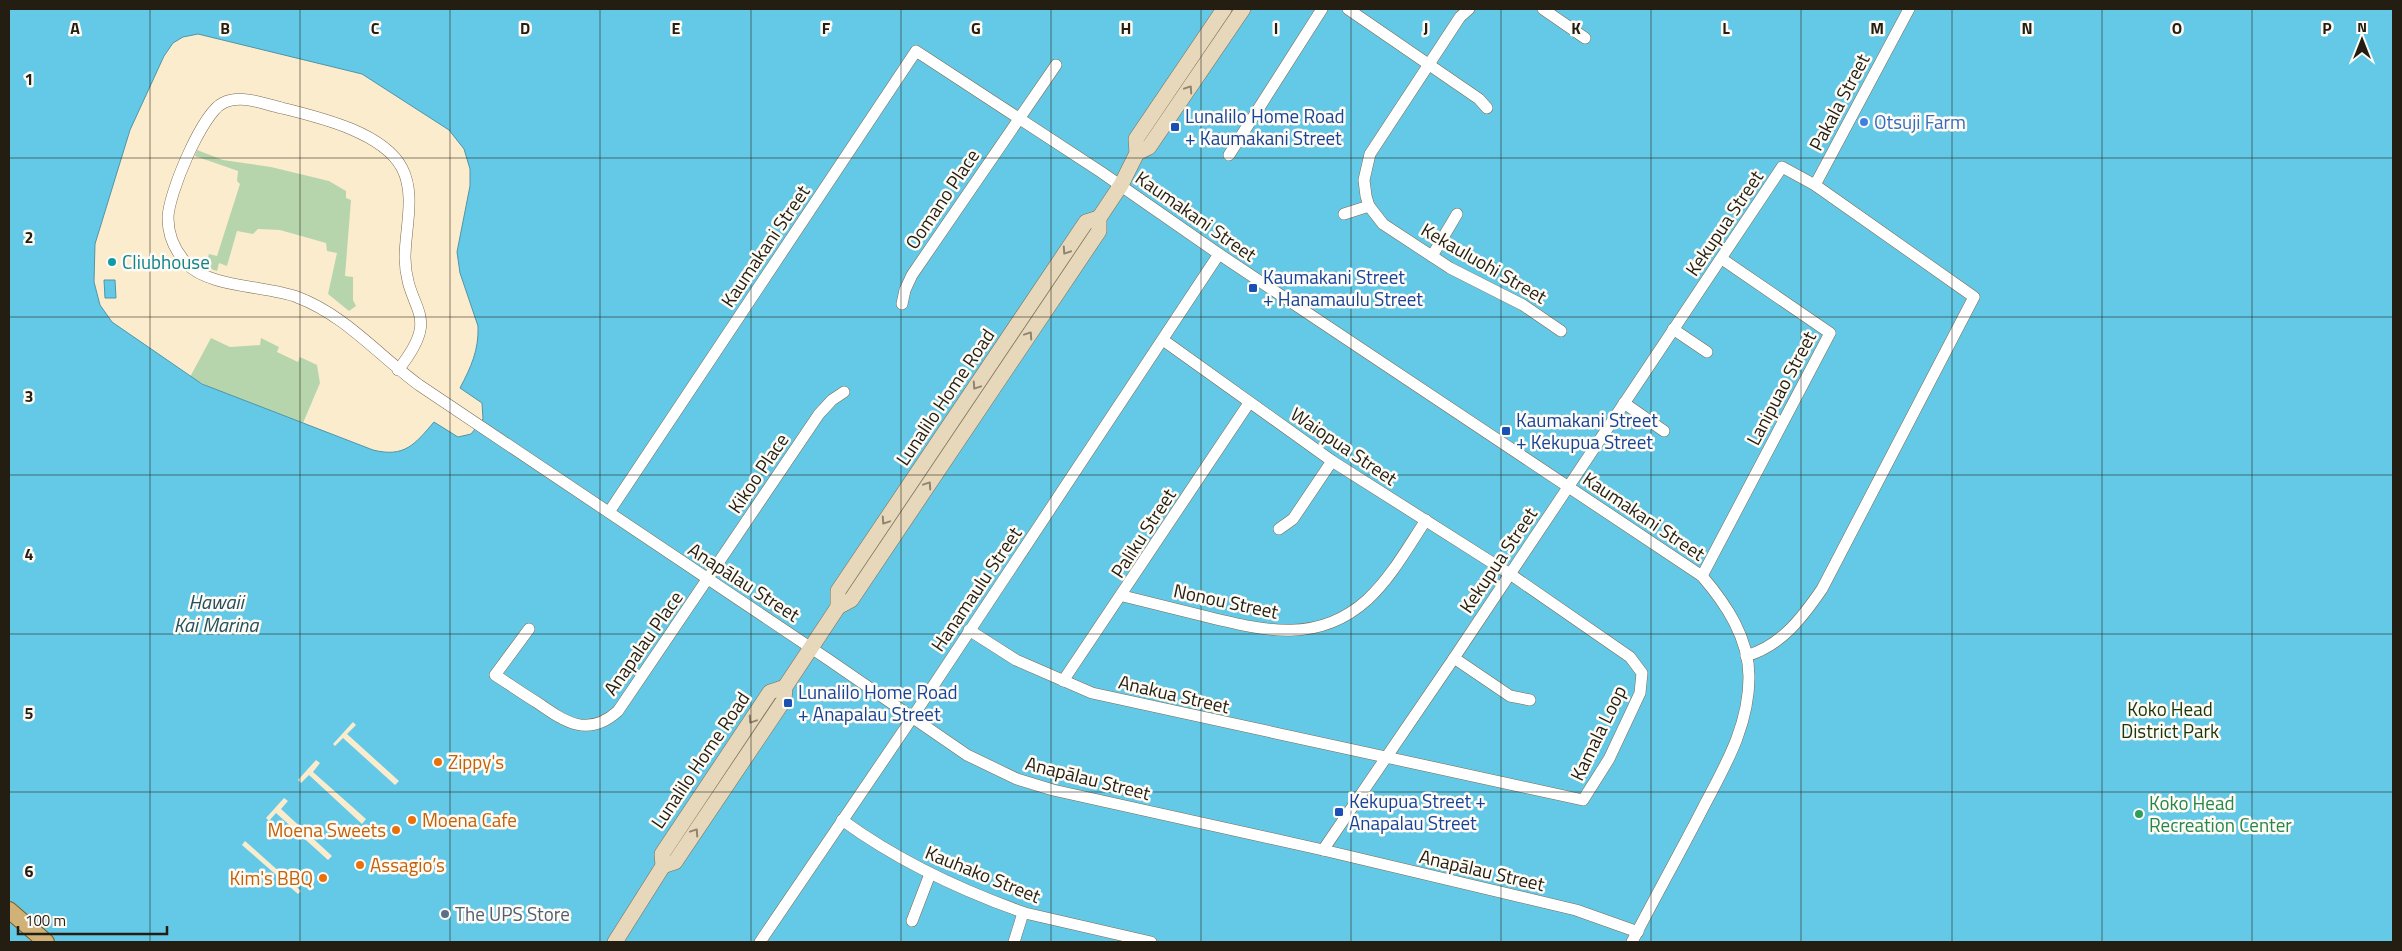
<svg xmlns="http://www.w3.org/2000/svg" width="2402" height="951" viewBox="0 0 2402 951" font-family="'Titillium Web',sans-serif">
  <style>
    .green { fill: #b7d5ac }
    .water { fill: #64c9e6; stroke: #5095a6; fill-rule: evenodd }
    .pier { fill: #fcecce }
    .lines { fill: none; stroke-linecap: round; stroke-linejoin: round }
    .street-casing { stroke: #7b6c52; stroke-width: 12 }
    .secondary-casing { stroke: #7b6c52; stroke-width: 16 }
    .primary-casing { stroke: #7f5c1a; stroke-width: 18 }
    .street { stroke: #fff; stroke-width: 11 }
    .secondary { stroke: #e7d8bc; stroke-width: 15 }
    .primary { stroke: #d0b279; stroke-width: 16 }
    .oneway { stroke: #8f8470 }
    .grid { fill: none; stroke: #231d12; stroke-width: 1; stroke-opacity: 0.55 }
    .shop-dot { fill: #3f7fe0; stroke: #fefaf4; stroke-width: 2 }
    .transit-dot { fill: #1a4fb4; stroke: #fefaf4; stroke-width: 2 }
    .culture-dot { fill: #0f9aa8; stroke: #fefaf4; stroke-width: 2 }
    .food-dot { fill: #e8710a; stroke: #fefaf4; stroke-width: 2 }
    .leisure-dot { fill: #2e9e5b; stroke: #fefaf4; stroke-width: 2 }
    .service-dot { fill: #5c6f8a; stroke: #fefaf4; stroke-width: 2 }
    .labels { text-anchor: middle; stroke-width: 5; stroke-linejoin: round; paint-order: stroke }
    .street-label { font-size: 19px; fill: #231d12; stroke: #fefaf4 }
    .transit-label { font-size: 19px; fill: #164399; stroke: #fefaf4; text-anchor: start }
    .shop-label { font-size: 19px; fill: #366cbe; stroke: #fefaf4; text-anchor: start }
    .culture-label { font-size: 19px; fill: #0d838f; stroke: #fefaf4; text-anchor: start }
    .park-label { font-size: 19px; fill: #183609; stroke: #fefaf4 }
    .food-label { font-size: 19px; fill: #c56008; stroke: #fefaf4; text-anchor: start }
    .leisure-label { font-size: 19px; fill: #27864d; stroke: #fefaf4; text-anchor: start }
    .service-label { font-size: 19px; fill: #4e5e75; stroke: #fefaf4; text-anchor: start }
    .water-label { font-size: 20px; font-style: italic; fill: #25515e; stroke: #fefaf4 }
    .grid-label { font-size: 16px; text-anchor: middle; font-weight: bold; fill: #231d12; stroke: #fefaf4; stroke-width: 5; stroke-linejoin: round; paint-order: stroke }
  </style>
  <rect width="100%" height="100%" fill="#fcecce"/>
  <g class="green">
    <polygon points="197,150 223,160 271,167 329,181 346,191 346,198 351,200 345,276 353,277 353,300 356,306 349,311 328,294 337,253 327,251 326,243 280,230 258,229 253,234 237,231 227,266 219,263 217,271 205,267 209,254 217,256 240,184 237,181 238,171 195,156"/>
    <polygon points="211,338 230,347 260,345 261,338 279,347 277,352 298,362 300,357 317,365 320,383 303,423 213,389 190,377"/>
  </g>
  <g class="water">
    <path d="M 9,9 L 2393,9 L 2393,942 L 9,942 ZM 198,34 L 362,74 L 449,130 L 464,149 L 470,169 L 470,186 L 457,252 L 460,273 L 478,326 C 479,350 471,367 460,388 L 482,403 L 483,419 L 471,434 L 458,437 L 434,422 C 415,444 405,458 373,450 L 202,384 L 112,322 L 100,305 L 94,282 L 95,244 L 130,130 L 164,56 L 173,43 L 183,37 Z"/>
    <polygon points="104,280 115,280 116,298 105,298"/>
  </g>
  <g class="pier">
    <polygon points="353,722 356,725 347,734 399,781 395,785 343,738 335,746 333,744"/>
    <polygon points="316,760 320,763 313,772 366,819 362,824 309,775 301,783 298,780"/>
    <polygon points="284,798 288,801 281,809 332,856 328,860 276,813 269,821 266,818"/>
    <polygon points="245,841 301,891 298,894 242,845"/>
  </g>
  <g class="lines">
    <g class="street-casing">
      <g id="street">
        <polyline points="1348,9 1479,99 1487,108"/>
        <polyline points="1469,9 1460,17 1370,154 1364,180 1366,196 1369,206 1383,224 1450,268 1523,305 1561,331"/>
        <polyline points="1543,9 1585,38"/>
        <polyline points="1229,155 1322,9"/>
        <polyline points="1815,185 1909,9"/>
        <polyline points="1344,214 1369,206"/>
        <polyline points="1432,256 1457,214"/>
        <polyline points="902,304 905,290 912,275 1056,65"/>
        <polyline points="1673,329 1707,352"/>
        <path d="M 398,370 C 444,312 406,313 405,258 C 405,229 416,195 402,168 C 383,132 318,117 282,108 C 263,104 242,94 223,103 C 202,113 168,195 168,218 C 168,236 175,251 187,264 C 208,287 267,286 297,297 C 345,315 378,355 419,385 L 829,660 L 967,755 L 1017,779 L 1053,790 L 1323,850 L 1576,910 L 1638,932"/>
        <polyline points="1624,403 1664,431"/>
        <path d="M 609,512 L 916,51 L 1101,172 L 1219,254 L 1702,576 C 1726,604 1749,638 1749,677 C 1749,726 1725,766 1703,808 C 1680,853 1655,897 1632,942"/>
        <polyline points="1279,529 1293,519 1332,461"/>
        <polyline points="1702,576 1830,333 1722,259"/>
        <path d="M 1123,596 C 1151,603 1180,610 1208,617 C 1265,631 1318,644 1367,600 C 1391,578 1408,547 1426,520"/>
        <path d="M 529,629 L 495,675 C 509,684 523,694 538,703 C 565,722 588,738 618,711 L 819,414 L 832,400 L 844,392"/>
        <polyline points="969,630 1016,660 1092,693 1583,800 1609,759 1640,693 1642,673 1630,657 1510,574 1332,461 1163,340"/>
        <polyline points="1454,658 1510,696 1530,700"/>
        <polyline points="1063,681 1249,403"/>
        <path d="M 842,820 C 898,861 960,890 1025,913 L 1151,942"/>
        <path d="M 1323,850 L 1454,658 L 1782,167 L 1815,185 L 1974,297 L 1822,589 C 1802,618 1781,646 1746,656"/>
        <polyline points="912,921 930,874"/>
        <polyline points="760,942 906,727 1219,254"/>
        <polyline points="1014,942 1023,913"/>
      </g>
    </g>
    <g class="secondary-casing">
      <g id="secondary">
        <polyline points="1137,153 1149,147 1243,9"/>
        <polyline points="838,607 838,591 1086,222 1099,218"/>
        <polyline points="663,866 675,862 784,700 785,687 838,607 851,600 1099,231 1099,218 1121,185 1137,153 1136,139 1224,9"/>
        <polyline points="615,942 663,866 662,854 770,692 785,687"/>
      </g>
    </g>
    <g class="primary-casing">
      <polyline id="primary" points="9,910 46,942"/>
    </g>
    <use href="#street" class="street"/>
    <use href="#secondary" class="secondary"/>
    <use href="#primary" class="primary"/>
  </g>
  <defs><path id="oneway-chevron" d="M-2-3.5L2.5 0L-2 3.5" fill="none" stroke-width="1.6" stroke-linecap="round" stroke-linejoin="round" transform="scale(1.25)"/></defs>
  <g class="oneway">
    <use href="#oneway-chevron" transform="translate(1189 89) rotate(-56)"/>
    <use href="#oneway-chevron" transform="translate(1066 251) rotate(124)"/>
    <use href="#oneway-chevron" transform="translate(1029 335) rotate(-56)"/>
    <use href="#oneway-chevron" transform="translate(976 386) rotate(124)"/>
    <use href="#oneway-chevron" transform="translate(928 485) rotate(-56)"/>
    <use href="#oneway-chevron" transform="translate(885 521) rotate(124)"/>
    <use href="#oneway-chevron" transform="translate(752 720) rotate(124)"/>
    <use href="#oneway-chevron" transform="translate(695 832) rotate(-56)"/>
  </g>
  <path class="grid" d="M 150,9 L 150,942M 300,9 L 300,942M 450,9 L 450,942M 600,9 L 600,942M 751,9 L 751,942M 901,9 L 901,942M 1051,9 L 1051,942M 1201,9 L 1201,942M 1351,9 L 1351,942M 1501,9 L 1501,942M 1651,9 L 1651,942M 1801,9 L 1801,942M 1952,9 L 1952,942M 2102,9 L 2102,942M 2252,9 L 2252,942M 9,158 L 2393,158M 9,317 L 2393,317M 9,475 L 2393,475M 9,634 L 2393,634M 9,792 L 2393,792"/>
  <circle class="shop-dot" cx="1864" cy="122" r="5"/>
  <g class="transit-dot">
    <rect x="1170" y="122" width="10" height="10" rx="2.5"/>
    <rect x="1248" y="283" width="10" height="10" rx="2.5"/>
    <rect x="1501" y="426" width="10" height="10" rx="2.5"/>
    <rect x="783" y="698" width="10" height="10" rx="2.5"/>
    <rect x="1334" y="807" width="10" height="10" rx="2.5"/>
  </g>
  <circle class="culture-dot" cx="112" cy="262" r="5"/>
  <g class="food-dot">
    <circle cx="438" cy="762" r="5"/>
    <circle cx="412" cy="820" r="5"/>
    <circle cx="396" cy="830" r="5"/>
    <circle cx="360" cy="865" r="5"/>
    <circle cx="323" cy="878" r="5"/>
  </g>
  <circle class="leisure-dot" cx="2139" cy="814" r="5"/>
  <circle class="service-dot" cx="445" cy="914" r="5"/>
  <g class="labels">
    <g class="street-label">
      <text transform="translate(1839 102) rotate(-62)" y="7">Pakala Street</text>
      <text transform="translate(942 199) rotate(-56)" y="7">Oomano Place</text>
      <text transform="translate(1196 216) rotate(35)" y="7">Kaumakani Street</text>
      <text transform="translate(1724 223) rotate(-56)" y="7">Kekupua Street</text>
      <text transform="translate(765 246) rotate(-56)" y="7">Kaumakani Street</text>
      <text transform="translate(1484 263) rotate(30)" y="7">Kekauluohi Street</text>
      <text transform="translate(1781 388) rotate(-62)" y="7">Lanipuao Street</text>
      <text transform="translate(945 397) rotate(-56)" y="7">Lunalilo Home Road</text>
      <text transform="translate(1344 446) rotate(34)" y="7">Waiopua Street</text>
      <text transform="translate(758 473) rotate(-56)" y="7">Kikoo Place</text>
      <text transform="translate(1644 516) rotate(34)" y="7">Kaumakani Street</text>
      <text transform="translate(1143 533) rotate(-57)" y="7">Paliku Street</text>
      <text transform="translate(1498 560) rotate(-56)" y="7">Kekupua Street</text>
      <text transform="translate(744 582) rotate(33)" y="7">Anapālau Street</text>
      <text transform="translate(976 589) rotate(-56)" y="7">Hanamaulu Street</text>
      <text transform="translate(1226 601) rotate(12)" y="7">Nonou Street</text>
      <text transform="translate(643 643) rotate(-55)" y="7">Anapalau Place</text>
      <text transform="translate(1174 694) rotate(13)" y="7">Anakua Street</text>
      <text transform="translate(1598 733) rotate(-64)" y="7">Kamala Loop</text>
      <text transform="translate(700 760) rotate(-56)" y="7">Lunalilo Home Road</text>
      <text transform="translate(1088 778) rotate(14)" y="7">Anapālau Street</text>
      <text transform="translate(1482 870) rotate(13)" y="7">Anapālau Street</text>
      <text transform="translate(983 874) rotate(22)" y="7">Kauhako Street</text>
    </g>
    <g class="transit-label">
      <text x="1185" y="123">Lunalilo Home Road<tspan x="1185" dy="22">+ Kaumakani Street</tspan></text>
      <text x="1263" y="284">Kaumakani Street<tspan x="1263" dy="22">+ Hanamaulu Street</tspan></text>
      <text x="1516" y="427">Kaumakani Street<tspan x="1516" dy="22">+ Kekupua Street</tspan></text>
      <text x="798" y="699">Lunalilo Home Road<tspan x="798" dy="22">+ Anapalau Street</tspan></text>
      <text x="1349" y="808">Kekupua Street +<tspan x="1349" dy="22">Anapalau Street</tspan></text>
    </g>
    <g class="shop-label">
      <text x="1874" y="129">Otsuji Farm</text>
    </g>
    <g class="culture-label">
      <text x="122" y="269">Cliubhouse</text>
    </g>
    <g class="park-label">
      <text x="2170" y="716">Koko Head<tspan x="2170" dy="22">District Park</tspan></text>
    </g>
    <g class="food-label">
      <text x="448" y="769">Zippy's</text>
      <text x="422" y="827">Moena Cafe</text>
      <text x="386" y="837" text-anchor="end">Moena Sweets</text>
      <text x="370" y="872">Assagio’s</text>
      <text x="313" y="885" text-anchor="end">Kim's BBQ</text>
    </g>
    <g class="leisure-label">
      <text x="2149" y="810">Koko Head<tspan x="2149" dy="22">Recreation Center</tspan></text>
    </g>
    <g class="service-label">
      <text x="455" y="921">The UPS Store</text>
    </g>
    <g class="water-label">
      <text x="216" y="609">Hawaii<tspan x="216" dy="23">Kai Marina</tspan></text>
    </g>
  </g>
  <g class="grid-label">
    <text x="75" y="34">A</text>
    <text x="225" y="34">B</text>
    <text x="375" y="34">C</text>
    <text x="525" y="34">D</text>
    <text x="676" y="34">E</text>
    <text x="826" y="34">F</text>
    <text x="976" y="34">G</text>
    <text x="1126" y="34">H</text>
    <text x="1276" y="34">I</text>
    <text x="1426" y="34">J</text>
    <text x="1576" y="34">K</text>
    <text x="1726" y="34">L</text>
    <text x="1877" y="34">M</text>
    <text x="2027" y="34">N</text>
    <text x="2177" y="34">O</text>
    <text x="2327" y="34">P</text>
    <text x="29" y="85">1</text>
    <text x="29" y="243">2</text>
    <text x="29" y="402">3</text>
    <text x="29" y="560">4</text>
    <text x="29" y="719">5</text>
    <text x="29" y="877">6</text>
  </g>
  <rect width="2402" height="951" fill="none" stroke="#231d12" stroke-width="20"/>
  <g transform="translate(2362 40)" stroke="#fefaf4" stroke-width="4" paint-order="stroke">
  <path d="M0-4L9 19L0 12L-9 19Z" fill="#231d12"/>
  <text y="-8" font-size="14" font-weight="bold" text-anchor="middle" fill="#231d12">N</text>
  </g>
  <path d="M18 926v8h149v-8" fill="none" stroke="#231d12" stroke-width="2.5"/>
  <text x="25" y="926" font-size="15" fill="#231d12" stroke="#fefaf4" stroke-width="4" paint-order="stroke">100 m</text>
</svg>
